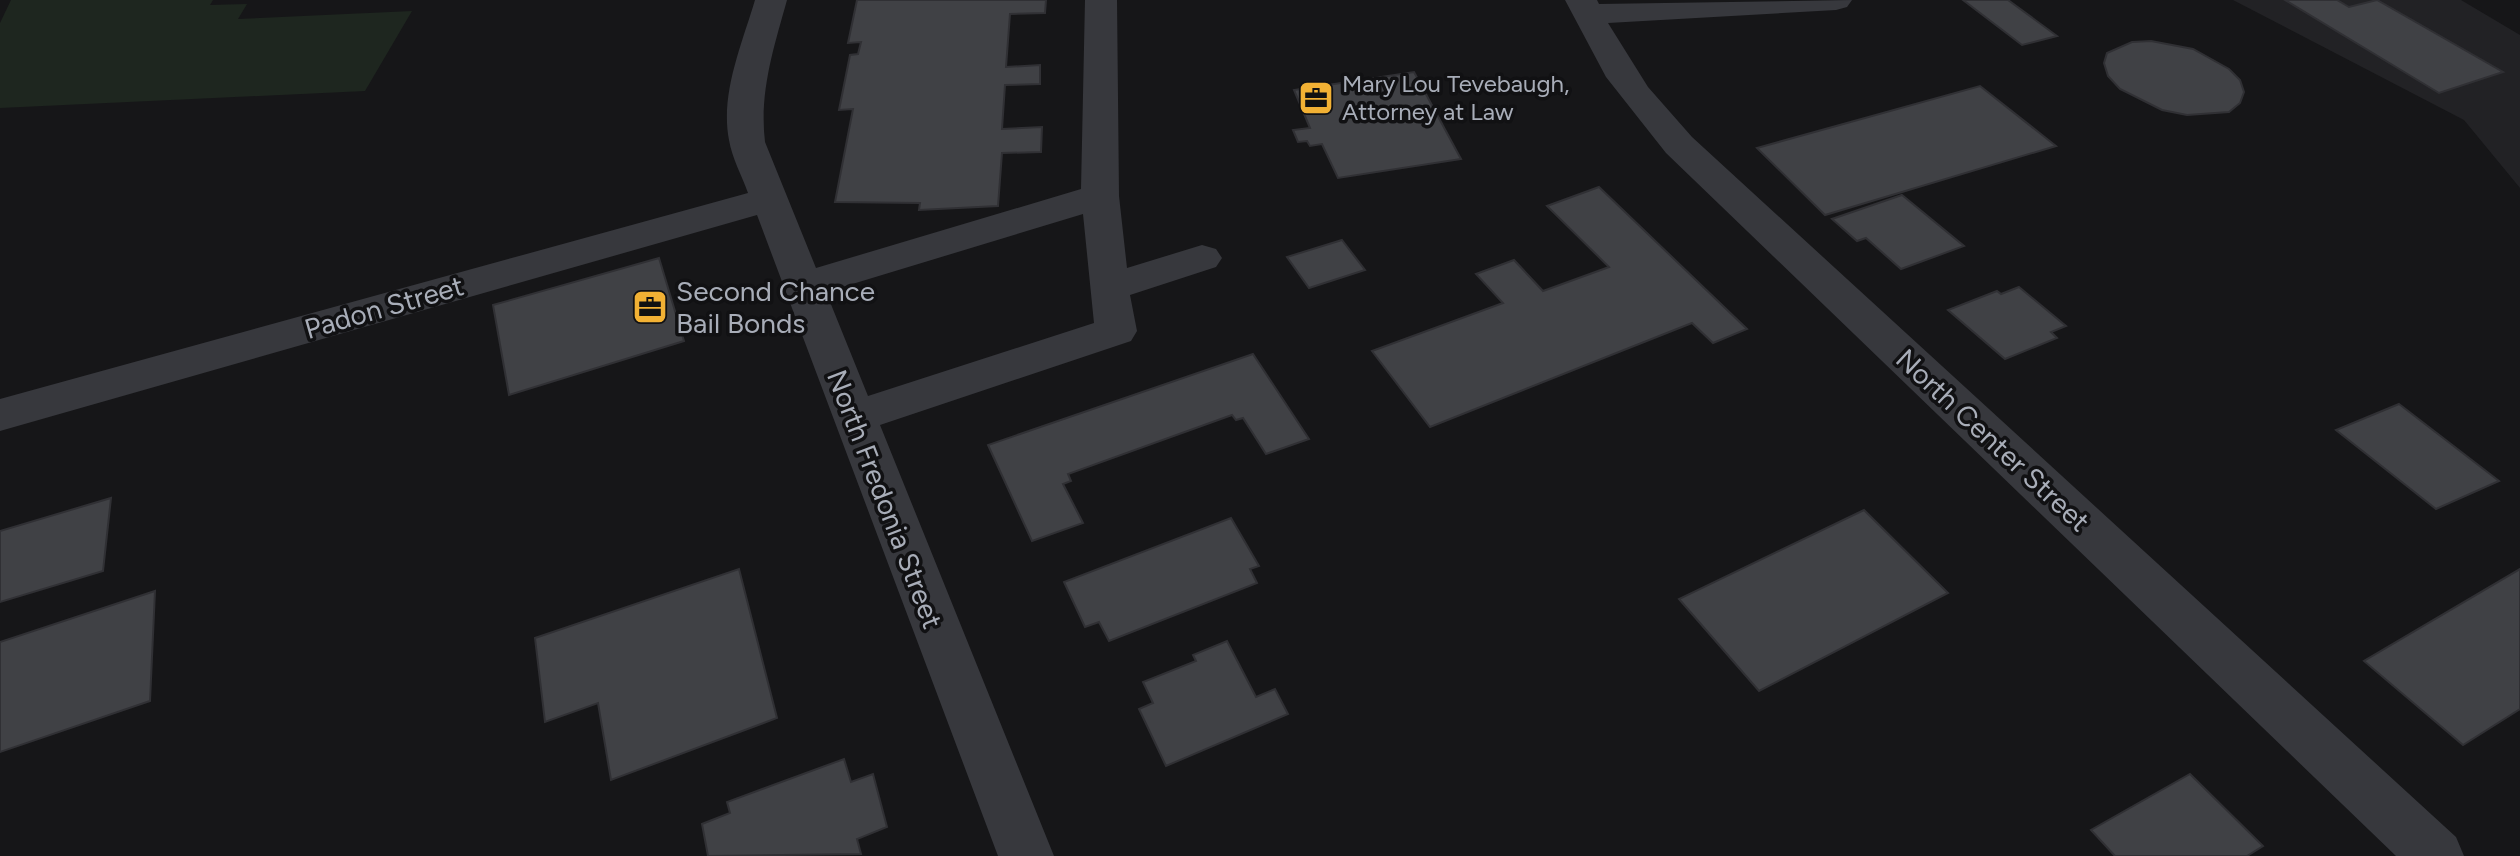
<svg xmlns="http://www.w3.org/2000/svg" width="2520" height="856" viewBox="0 0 2520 856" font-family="Figtree,sans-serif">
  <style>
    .built { fill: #222225 }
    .green { fill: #1e261f }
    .building { fill: #404145; stroke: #303034; stroke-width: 2 }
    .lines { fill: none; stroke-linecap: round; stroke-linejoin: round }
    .minor { fill: #37383d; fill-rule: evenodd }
    .labels { text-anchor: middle; stroke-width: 7; stroke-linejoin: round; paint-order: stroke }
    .far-poi-label { font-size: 24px; fill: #a8adb8; stroke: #111113; text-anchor: start }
    .poi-label { font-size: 28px; fill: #a8adb8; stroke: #111113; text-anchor: start }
    .street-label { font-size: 28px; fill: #a8adb8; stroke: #111113 }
  </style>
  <rect width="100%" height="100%" fill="#161618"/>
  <polygon class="built" points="2233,0 2461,0 2520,35 2520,188 2464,120"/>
  <polygon class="green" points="11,0 213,0 210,5 247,4 238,19 412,11 365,91 0,108 0,23"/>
  <g class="building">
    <polygon points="857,0 1046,0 1045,13 1010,14 1006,67 1040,65 1040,84 1005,85 1002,129 1042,127 1041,152 1002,153 998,206 919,210 920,203 835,202 853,109 839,110 850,55 858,54 861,42 848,43"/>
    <polygon points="1963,0 2008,0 2057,36 2022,45"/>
    <polygon points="2285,0 2337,0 2349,7 2377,0 2503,72 2439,93"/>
    <polygon points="2151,41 2193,49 2229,69 2240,80 2244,92 2240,103 2229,112 2187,115 2162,110 2120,89 2108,76 2104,63 2107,53 2132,42"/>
    <polygon points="1414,72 1461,159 1338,178 1322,144 1310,146 1307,141 1298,142 1293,130 1310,128 1294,90"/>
    <polygon points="1980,86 2056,146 1825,215 1757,148"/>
    <polygon points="1599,187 1747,329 1713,343 1692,323 1430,427 1372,351 1503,303 1476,274 1514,260 1543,291 1609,267 1547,206"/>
    <polygon points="1902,195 1964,246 1901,269 1866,238 1857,241 1832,219"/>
    <polygon points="1342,240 1365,270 1309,288 1287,257"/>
    <polygon points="659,258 684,341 509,395 493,305"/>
    <polygon points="2019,287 2066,326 2051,332 2057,338 2005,359 1948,310 1997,291 2001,294"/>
    <polygon points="1253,354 1309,439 1266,454 1243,418 1236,420 1232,415 1068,474 1071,481 1063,484 1083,523 1032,541 988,445"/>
    <polygon points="2399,404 2499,481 2436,509 2336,430"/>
    <polygon points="111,498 103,571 0,602 0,531"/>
    <polygon points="1864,510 1948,593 1759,691 1679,599"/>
    <polygon points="1231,518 1259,566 1250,569 1257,583 1109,641 1099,622 1085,627 1064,582"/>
    <polygon points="739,569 777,718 611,780 598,703 545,722 535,638"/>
    <polygon points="2520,569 2520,709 2463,745 2364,661"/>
    <polygon points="155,591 150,701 0,752 0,642"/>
    <polygon points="1227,641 1256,697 1275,689 1288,714 1166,766 1139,709 1153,703 1143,682 1196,661 1193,655"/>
    <polygon points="844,759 851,782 873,774 887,827 857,839 861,854 708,856 702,824 730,813 727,802"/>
    <polygon points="2190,774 2263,846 2247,856 2115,856 2091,830"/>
  </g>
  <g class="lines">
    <g class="minor">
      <path d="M 755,0 L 787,0 C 774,47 759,92 765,142 L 816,268 L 1081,189 L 1085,0 L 1117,0 L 1119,196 L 1127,268 L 1202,245 L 1216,249 L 1222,258 L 1216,267 L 1130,295 L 1137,331 L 1131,341 L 880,425 L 1054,856 L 998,856 L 757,215 L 0,431 L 0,399 L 748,193 C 742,176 732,158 729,140 C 720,94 742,44 755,0 ZM 1083,214 L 1094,323 L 868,396 L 826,292 Z"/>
      <polygon points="1565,0 1597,0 1599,4 1852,0 1847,7 1836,10 1608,23 1648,87 1692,137 2456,837 2464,856 2396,856 1666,153 1606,77"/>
    </g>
  </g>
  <defs>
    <g id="office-square" transform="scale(1.8)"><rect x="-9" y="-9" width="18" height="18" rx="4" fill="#f2b134" stroke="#111113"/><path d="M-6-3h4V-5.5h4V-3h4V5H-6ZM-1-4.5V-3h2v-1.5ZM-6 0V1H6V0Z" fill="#111"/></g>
  </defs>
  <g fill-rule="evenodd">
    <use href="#office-square" x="1316" y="98"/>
    <use href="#office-square" x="650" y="307"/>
  </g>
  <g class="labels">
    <g class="far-poi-label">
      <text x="1342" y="92">Mary Lou Tevebaugh,<tspan x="1342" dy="28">Attorney at Law</tspan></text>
    </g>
    <g class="poi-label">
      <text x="676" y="301">Second Chance<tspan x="676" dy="32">Bail Bonds</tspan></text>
    </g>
    <g class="street-label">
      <text transform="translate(384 307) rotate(-16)" y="10">Padon Street</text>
      <text transform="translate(1993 440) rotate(43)" y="10">North Center Street</text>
      <text transform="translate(885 499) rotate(69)" y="10">North Fredonia Street</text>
    </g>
  </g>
</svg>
